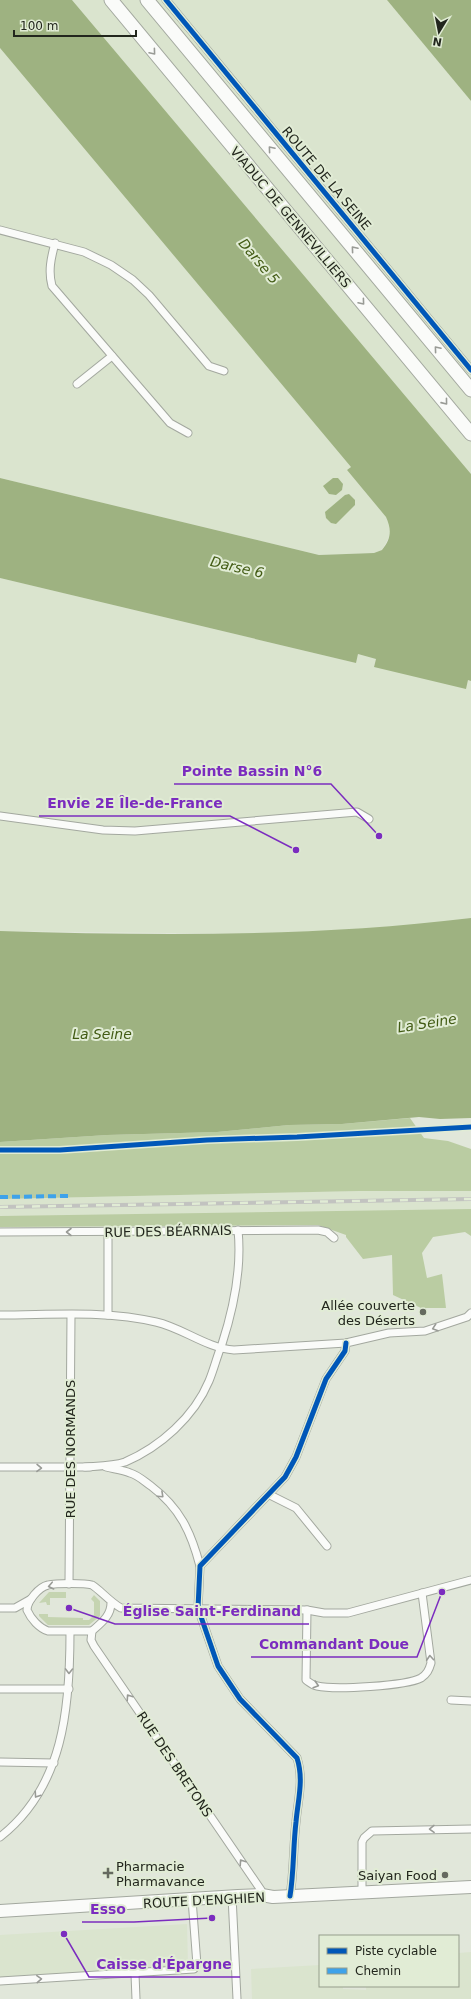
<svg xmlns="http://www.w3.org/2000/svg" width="471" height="1999" viewBox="0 0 471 1999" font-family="'DejaVu Sans',sans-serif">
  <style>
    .built { fill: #dae4ce }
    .green { fill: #c5d4b1 }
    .forest { fill: #bacca2 }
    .water { fill: #9eb281 }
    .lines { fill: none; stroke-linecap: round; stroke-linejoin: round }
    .minor-casing { stroke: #a3a89f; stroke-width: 9 }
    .primary-casing { stroke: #a3a89f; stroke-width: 14 }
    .motorway-casing { stroke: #a3a89f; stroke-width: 15 }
    .minor { stroke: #fafbf9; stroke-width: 7 }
    .primary { stroke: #fafbf9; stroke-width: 12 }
    .motorway { stroke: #fafbf9; stroke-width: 13 }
    .rail-casing { stroke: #c2c3c0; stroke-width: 4 }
    .rail { stroke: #e1ecd5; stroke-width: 2.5; stroke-dasharray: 8; stroke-linecap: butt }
    .quiet { stroke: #3ea2ea; stroke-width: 4; stroke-dasharray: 8 4; stroke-linecap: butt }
    .cycleway-casing { stroke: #e1ecd5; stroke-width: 8 }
    .cycleway { stroke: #0057b8; stroke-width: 5 }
    .oneway { stroke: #999b96 }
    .poi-dot { fill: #656a5f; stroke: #e1ecd5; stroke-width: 1.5 }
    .labels { text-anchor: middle; stroke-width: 4; stroke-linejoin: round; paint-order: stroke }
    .street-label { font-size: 13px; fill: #22261d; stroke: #e1ecd5 }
    .poi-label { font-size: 13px; fill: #22261d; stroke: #e1ecd5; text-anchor: end }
    .water-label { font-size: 14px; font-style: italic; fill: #425b14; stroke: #e1ecd5 }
    .leader { fill: none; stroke: #7b2cbf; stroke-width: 1.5 }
    .callout-dot { fill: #7b2cbf; stroke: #e1ecd5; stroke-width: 1.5 }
    .callout-label { font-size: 14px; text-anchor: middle; font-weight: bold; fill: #7b2cbf; stroke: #e1ecd5; stroke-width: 4; stroke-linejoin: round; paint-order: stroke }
  </style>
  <rect width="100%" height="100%" fill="#e1e7da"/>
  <g class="built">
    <polygon points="72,0 387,0 471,101 471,474"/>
    <polygon points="0,48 351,467 347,470 386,517 390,525 390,533 388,539 382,550 374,553 319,555 0,478"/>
    <polygon points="0,578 356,663 358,654 376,659 374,666 466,688 468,680 471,681 471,918 402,927 266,934 0,931"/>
    <polygon points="359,1191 471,1191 471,1219 0,1227 0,1199"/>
    <polygon points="187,1924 188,1966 0,1978 0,1935"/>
    <polygon points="471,1952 471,1999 252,1999 251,1969 320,1965 320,1986 343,1986 343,1989 366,1990 366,1986 458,1986 458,1953"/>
  </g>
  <g class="green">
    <polygon points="49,1592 66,1592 66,1598 50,1598 50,1605 47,1605 46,1602 39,1603"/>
    <polygon points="94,1595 100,1601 100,1616 89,1625 48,1625 39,1616 39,1614 48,1614 48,1617 83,1618 83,1620 89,1620 94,1615 94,1602 91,1599"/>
  </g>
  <g class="forest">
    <polygon points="410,1118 424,1138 448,1141 471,1149 471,1191 359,1191 0,1199 0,1142 107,1135 217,1132 289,1125 342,1124"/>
    <polygon points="471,1209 471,1236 465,1232 433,1237 422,1253 427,1278 442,1274 446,1308 421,1308 393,1295 392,1255 363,1259 346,1237 346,1235 318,1225 0,1227 0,1216"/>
  </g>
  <g class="water">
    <path d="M 0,0 L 72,0 L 471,474 L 471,681 L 468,680 L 466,689 L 374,667 L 376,659 L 358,654 L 356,663 L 0,578 L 0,478 L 319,555 L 374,553 L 382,550 C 391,539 392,530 386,517 L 347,470 L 351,467 L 0,48 Z"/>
    <polygon points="387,0 471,0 471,101"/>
    <polygon points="333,478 338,478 343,484 342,490 336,495 329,494 323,486"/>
    <polygon points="349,494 355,500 355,505 336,524 331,523 326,518 325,512 345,495"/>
    <path d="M 471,918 L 471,1118 L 440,1119 L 419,1117 L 342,1124 L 289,1125 L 217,1132 L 107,1135 L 0,1142 L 0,931 C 157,936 315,937 471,918 Z"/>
  </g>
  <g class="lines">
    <g class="minor-casing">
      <g id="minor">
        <polyline points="166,0 471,370"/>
        <polyline points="0,230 84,252 111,265 133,280 149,295 209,366 224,371"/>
        <path d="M 55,243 C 51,258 48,271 52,286 L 170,423 L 188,433"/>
        <polyline points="77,384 112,356"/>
        <polyline points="0,816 103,830 135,831 357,812 369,819"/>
        <polyline points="0,1232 318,1230 327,1232 334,1238"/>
        <polyline points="108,1232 108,1315"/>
        <path d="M 0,1315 C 52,1315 105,1310 156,1322 C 183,1328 206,1348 234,1350 L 346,1343 L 389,1333 L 425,1331 L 467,1317 L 471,1313"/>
        <polyline points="0,1467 90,1467"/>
        <path d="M 85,1467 C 98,1466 113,1466 125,1462 C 160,1447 194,1417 209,1381 C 214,1369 217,1356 222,1344 C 234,1307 242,1269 238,1230"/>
        <path d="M 106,1467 C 114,1469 123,1470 130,1473 C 138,1475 145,1482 151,1486 C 180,1508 191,1532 200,1566"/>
        <polyline points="270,1495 296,1508 327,1546"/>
        <polyline points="69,1584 71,1315"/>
        <path d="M 111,1603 C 111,1616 101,1623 92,1631 L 48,1631 C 39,1628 31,1619 27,1610 C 27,1601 39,1587 48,1585 C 56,1583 85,1583 92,1585 C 98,1588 111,1603 121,1608 L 307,1610 L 324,1613 L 348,1613 L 471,1580"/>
        <polyline points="0,1608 15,1608 31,1599"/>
        <path d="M 307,1610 L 306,1680 C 310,1683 312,1685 317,1686 C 335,1690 406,1686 421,1678 C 427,1674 429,1670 431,1663 L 422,1593"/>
        <polyline points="92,1631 91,1640 94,1646 261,1890 262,1895"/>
        <polyline points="0,1689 69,1689"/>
        <polyline points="451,1700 471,1701"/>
        <polyline points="0,1762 54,1763"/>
        <path d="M 0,1837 C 64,1787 70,1707 70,1632"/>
        <polyline points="362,1892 362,1842 364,1838 372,1831 471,1829"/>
        <polyline points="232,1896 237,1999"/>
        <path d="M 290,1896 C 294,1872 293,1847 296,1822 C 298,1799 304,1780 297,1758 L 240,1699 L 218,1666 L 198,1608 L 200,1566 L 285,1477 L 296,1457 L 326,1379 L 345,1351 L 346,1343"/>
        <polyline points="135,1974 136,1999"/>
        <polyline points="0,1981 194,1969 197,1965 192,1899"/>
      </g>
    </g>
    <g class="primary-casing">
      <polyline id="primary" points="0,1911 238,1896 262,1895 273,1897 471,1887"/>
    </g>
    <g class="motorway-casing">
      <g id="motorway">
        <polyline points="111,0 471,434"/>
        <polyline points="147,0 471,390"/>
      </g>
    </g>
    <use href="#minor" class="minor"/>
    <use href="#primary" class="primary"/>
    <use href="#motorway" class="motorway"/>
    <g class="rail-casing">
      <polyline id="rail" points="0,1207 471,1199"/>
    </g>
    <use href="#rail" class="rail"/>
    <polyline class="quiet" points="0,1197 68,1196"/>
    <g class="cycleway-casing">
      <g id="cycleway">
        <polyline points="166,0 471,370"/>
        <polyline points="0,1150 60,1150 207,1140 297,1137 471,1127"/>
        <path d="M 290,1896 C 294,1872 293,1847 296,1822 C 298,1799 304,1780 297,1758 L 240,1699 L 218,1666 L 198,1608 L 200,1566 L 285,1477 L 296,1457 L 326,1379 L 345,1351 L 346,1343"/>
      </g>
    </g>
    <use href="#cycleway" class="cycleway"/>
  </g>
  <defs><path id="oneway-chevron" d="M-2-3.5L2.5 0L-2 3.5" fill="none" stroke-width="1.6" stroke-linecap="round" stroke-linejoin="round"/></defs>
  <g class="oneway">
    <use href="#oneway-chevron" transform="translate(153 52) rotate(50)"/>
    <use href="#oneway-chevron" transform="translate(271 149) rotate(-130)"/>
    <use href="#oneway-chevron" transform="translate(354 249) rotate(-130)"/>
    <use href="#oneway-chevron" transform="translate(362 302) rotate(50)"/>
    <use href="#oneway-chevron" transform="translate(437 349) rotate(-130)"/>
    <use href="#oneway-chevron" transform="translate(445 402) rotate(51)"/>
    <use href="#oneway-chevron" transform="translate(69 1232) rotate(180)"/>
    <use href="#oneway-chevron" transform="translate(435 1328) rotate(161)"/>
    <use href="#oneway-chevron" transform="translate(39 1468) rotate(1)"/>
    <use href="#oneway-chevron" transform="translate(161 1495) rotate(43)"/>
    <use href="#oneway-chevron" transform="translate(51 1586) rotate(168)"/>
    <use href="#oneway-chevron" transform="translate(430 1658) rotate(-94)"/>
    <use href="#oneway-chevron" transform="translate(69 1671) rotate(91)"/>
    <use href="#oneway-chevron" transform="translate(316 1685) rotate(16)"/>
    <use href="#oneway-chevron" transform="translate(129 1697) rotate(-124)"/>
    <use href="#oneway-chevron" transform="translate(37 1795) rotate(124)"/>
    <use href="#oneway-chevron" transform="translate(432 1829) rotate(179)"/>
    <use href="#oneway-chevron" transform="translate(242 1862) rotate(-124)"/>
    <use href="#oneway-chevron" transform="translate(39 1979) rotate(-3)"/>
  </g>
  <g class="poi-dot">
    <circle cx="423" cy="1312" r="4"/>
    <path d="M106 1867h4v4h4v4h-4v4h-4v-4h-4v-4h4z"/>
    <circle cx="445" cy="1875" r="4"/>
  </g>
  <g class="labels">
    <g class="street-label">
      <text transform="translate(327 178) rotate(50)" y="5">ROUTE DE LA SEINE</text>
      <text transform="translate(291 217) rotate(50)" y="5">VIADUC DE GENNEVILLIERS</text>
      <text transform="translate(168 1231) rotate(-1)" y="5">RUE DES BÉARNAIS</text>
      <text transform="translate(70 1449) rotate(-90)" y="5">RUE DES NORMANDS</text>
      <text transform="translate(175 1764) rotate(56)" y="5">RUE DES BRETONS</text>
      <text transform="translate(204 1900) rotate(-3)" y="5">ROUTE D'ENGHIEN</text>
    </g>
    <g class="poi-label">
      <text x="415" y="1310">Allée couverte<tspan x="415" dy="15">des Déserts</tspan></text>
      <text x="116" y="1871" text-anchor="start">Pharmacie<tspan x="116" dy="15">Pharmavance</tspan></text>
      <text x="437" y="1880">Saiyan Food</text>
    </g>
    <g class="water-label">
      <text transform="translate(259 261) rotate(50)" y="5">Darse 5</text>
      <text transform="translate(237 567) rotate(13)" y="5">Darse 6</text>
      <text transform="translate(427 1023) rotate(-9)" y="5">La Seine</text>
      <text x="102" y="1039">La Seine</text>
    </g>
  </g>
  <path class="leader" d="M379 836L331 784H174M296 850L230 816H39M69 1608L115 1624H309M442 1592L417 1657H251M212 1918L134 1922H82M64 1934L89 1977H240"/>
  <g class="callout-dot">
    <circle cx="379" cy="836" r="4"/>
    <circle cx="296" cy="850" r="4"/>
    <circle cx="69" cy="1608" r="4"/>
    <circle cx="442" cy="1592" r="4"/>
    <circle cx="212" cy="1918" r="4"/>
    <circle cx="64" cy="1934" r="4"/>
  </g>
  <g class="callout-label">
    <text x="252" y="776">Pointe Bassin N°6</text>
    <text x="135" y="808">Envie 2E Île-de-France</text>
    <text x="212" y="1616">Église Saint-Ferdinand</text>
    <text x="334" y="1649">Commandant Doue</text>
    <text x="108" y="1914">Esso</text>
    <text x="164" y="1969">Caisse d'Épargne</text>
  </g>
  <rect x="319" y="1935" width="140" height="52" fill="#e1ecd5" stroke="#959d8b"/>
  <rect x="327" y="1948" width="20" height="6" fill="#0057b8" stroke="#959d8b"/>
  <text x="355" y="1955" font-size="12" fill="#22261d">Piste cyclable</text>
  <rect x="327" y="1968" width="20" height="6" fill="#3ea2ea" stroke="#959d8b"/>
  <text x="355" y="1975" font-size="12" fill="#22261d">Chemin</text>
  <g transform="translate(439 32) rotate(190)" stroke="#e1ecd5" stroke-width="3" paint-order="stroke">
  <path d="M0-3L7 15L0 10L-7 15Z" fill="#22261d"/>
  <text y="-6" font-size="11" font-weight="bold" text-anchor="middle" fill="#22261d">N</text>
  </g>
  <path d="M14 30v6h122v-6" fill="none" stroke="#22261d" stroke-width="2"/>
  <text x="20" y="30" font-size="12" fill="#22261d" stroke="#e1ecd5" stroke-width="3" paint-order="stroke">100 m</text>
</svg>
